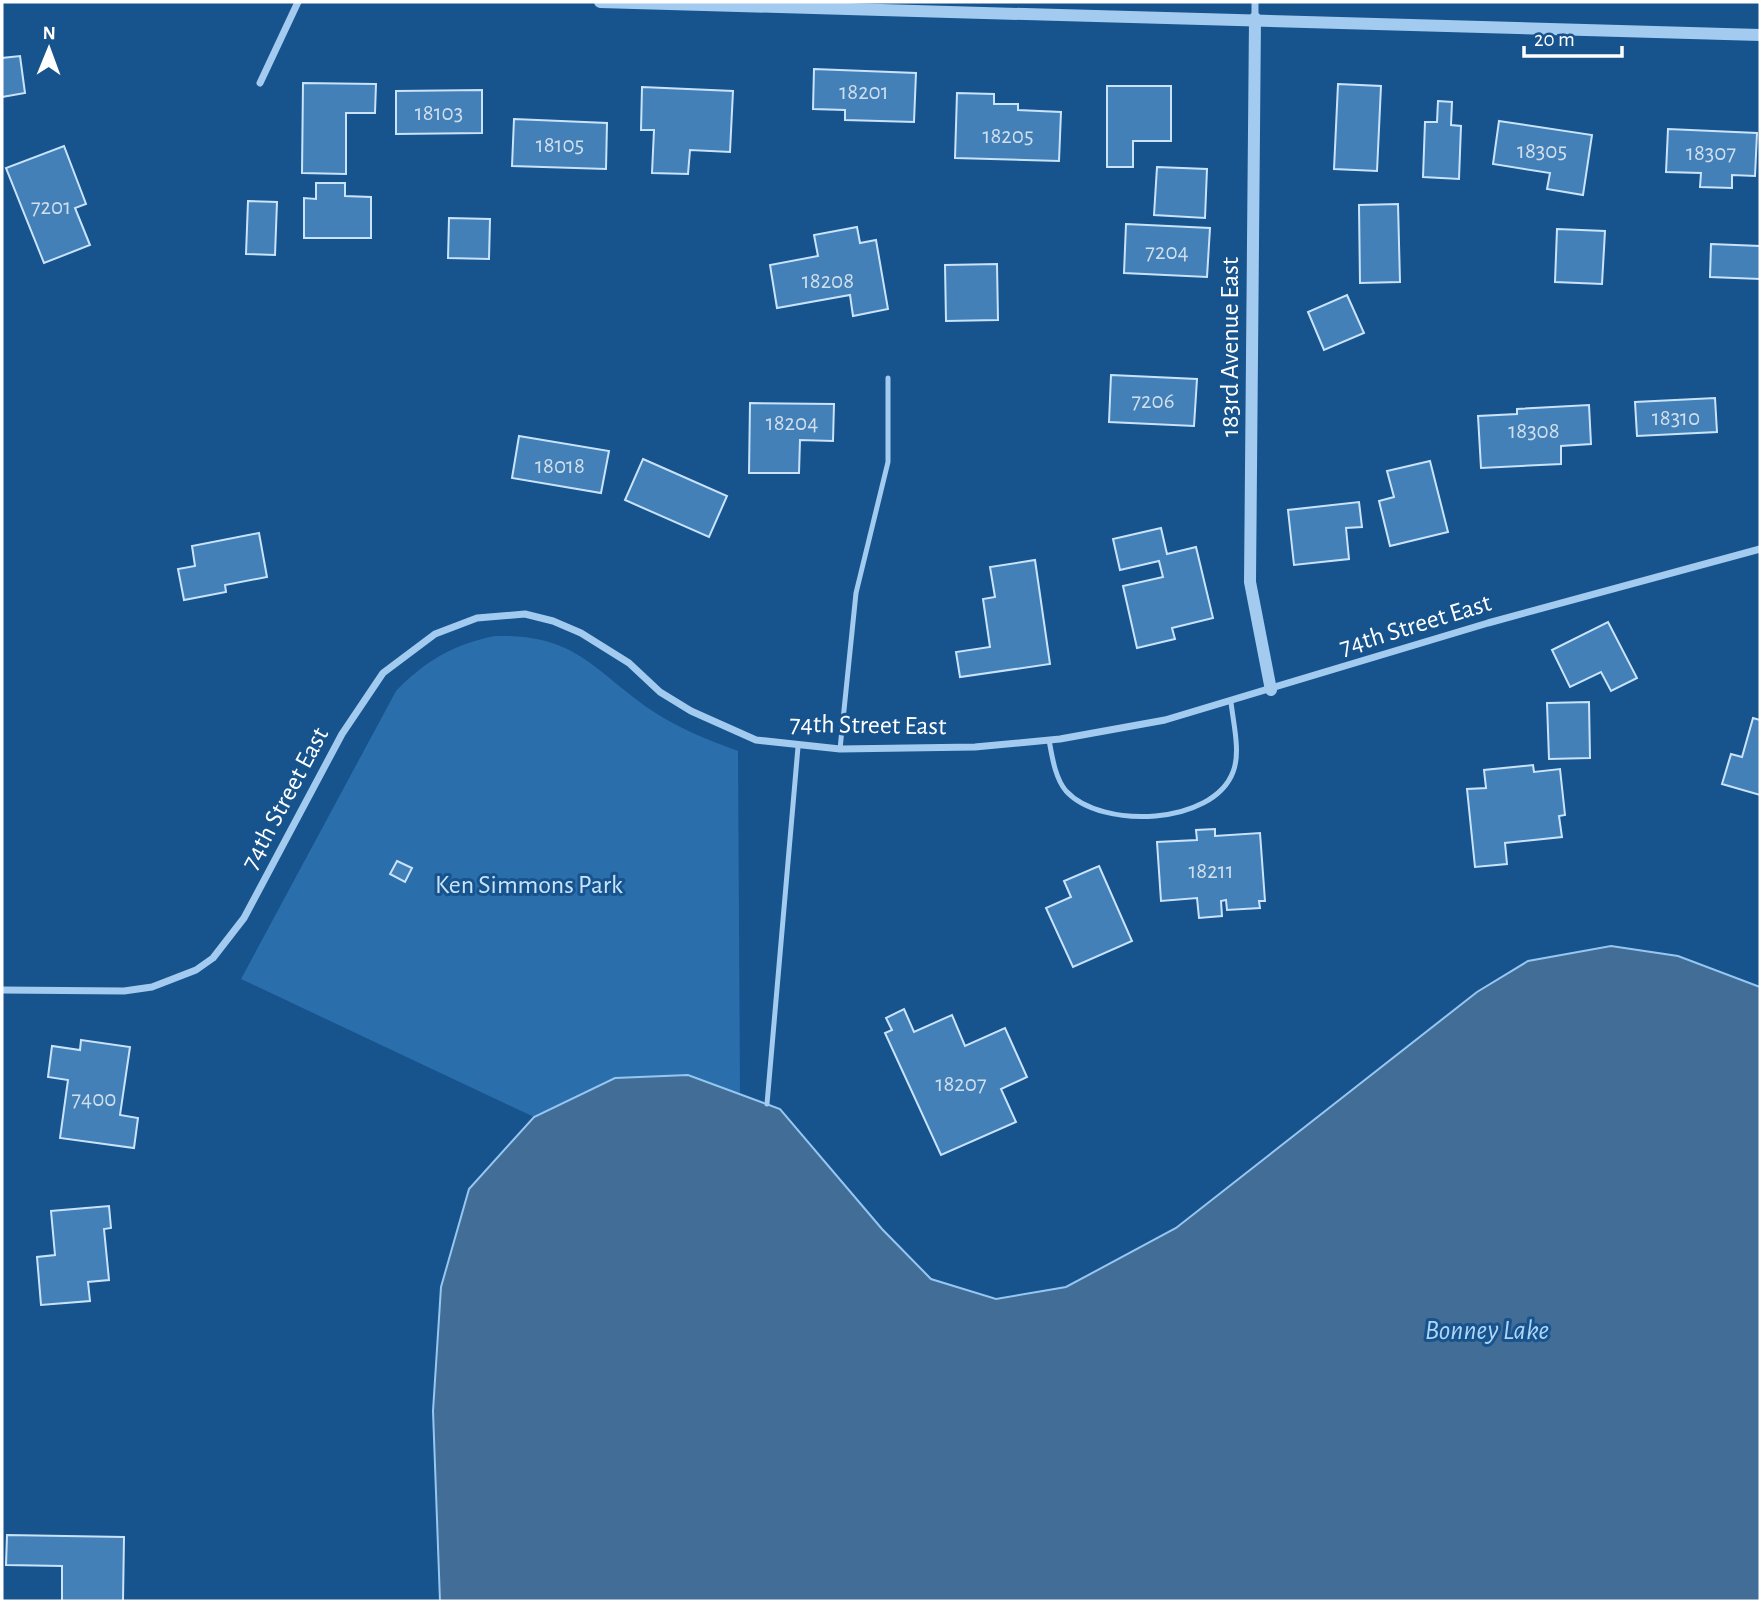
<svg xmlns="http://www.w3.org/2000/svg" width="1762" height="1603" viewBox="0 0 1762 1603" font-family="'Alegreya Sans',sans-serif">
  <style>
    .green { fill: #2a6eac }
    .water { fill: #426d97; stroke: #95c7f2; stroke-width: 2 }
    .building { fill: #4480b8; stroke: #c9e3fb; stroke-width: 2 }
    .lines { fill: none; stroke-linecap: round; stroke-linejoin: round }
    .service { stroke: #a2cbef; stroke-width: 5 }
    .minor { stroke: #a2cbef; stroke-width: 7 }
    .tertiary { stroke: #a2cbef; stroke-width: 12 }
    .labels { text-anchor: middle; stroke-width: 6; stroke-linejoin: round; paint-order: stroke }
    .number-label { font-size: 23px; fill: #d0dfed }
    .street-label { font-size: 26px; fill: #fff; stroke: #17538d }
    .park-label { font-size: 26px; fill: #c9e3fb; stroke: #17538d }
    .water-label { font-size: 28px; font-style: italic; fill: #aed4f6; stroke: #17538d }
  </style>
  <rect width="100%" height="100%" fill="#17538d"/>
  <path class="green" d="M 495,636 C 576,634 592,669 651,710 C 678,728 708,740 738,751 L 740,1094 L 688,1075 L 615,1078 L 534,1117 L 241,979 L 396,691 C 425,661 454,644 495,636 Z"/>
  <polygon class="water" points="1611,946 1678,956 1760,987 1760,1601 440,1601 433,1411 441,1287 469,1189 534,1117 615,1078 688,1075 780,1109 882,1229 931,1279 996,1299 1066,1287 1176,1228 1477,992 1528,961"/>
  <g class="building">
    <polygon points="20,56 25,93 2,97 2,58"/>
    <polygon points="814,69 916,73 914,122 845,120 845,110 813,109"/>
    <polygon points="303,83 376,84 375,113 346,113 346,174 302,173"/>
    <polygon points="1338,84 1381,86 1377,171 1334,169"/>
    <polygon points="1107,86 1171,86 1171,141 1133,141 1133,167 1107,167"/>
    <polygon points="642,87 733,91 730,152 690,150 688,174 652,173 654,130 641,130"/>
    <polygon points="482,90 482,133 396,134 396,91"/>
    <polygon points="957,93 994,94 994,104 1018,104 1018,110 1061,112 1059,161 955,158"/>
    <polygon points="1438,101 1452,102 1451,125 1461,126 1459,179 1423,177 1425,122 1437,122"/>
    <polygon points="514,119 607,123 606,169 512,166"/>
    <polygon points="1499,121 1592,135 1583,195 1547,189 1550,173 1493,164"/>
    <polygon points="1668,129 1757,133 1755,176 1732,175 1732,188 1700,187 1701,173 1666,172"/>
    <polygon points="64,146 86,204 75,208 90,245 44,263 6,168"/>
    <polygon points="1157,167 1207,169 1205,218 1154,215"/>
    <polygon points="316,183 345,183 345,196 371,197 371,238 304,238 304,198 316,199"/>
    <polygon points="248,201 277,202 275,255 246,254"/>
    <polygon points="1398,204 1400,282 1360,283 1359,205"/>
    <polygon points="449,218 490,219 489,259 448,258"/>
    <polygon points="1126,224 1210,228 1207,277 1124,273"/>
    <polygon points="857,227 860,243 876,240 888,309 853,316 850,295 777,308 770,265 818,256 814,235"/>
    <polygon points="1557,229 1605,231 1602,284 1555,282"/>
    <polygon points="1711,244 1760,246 1760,279 1710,277"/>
    <polygon points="997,264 998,320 946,321 945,265"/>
    <polygon points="1347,295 1364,333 1324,350 1308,312"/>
    <polygon points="1111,375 1197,379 1194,426 1109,422"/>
    <polygon points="1715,398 1717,432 1637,436 1635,402"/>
    <polygon points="750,403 834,404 833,441 800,440 799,473 749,473"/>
    <polygon points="1589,405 1591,444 1561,446 1561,464 1481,468 1478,416 1517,414 1517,409"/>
    <polygon points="519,436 609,451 601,493 512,478"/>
    <polygon points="643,459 727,496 709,537 625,500"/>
    <polygon points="1430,461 1448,532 1390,546 1379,501 1394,497 1387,471"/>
    <polygon points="1359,502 1362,527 1346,528 1349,559 1294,565 1288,510"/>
    <polygon points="1161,528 1167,554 1196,547 1213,618 1172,628 1175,639 1137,648 1123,586 1163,577 1159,561 1120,570 1113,539"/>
    <polygon points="259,533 267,577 225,585 226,592 184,600 178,569 195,566 192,546"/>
    <polygon points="1035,560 1050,664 960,677 956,652 990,647 983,599 995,597 990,567"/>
    <polygon points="1608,622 1637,678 1611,691 1601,672 1570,687 1552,650"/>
    <polygon points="1589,702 1590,758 1549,759 1547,703"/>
    <polygon points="1753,718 1760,720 1760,795 1722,784 1731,754 1742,757"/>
    <polygon points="1533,765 1534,772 1560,769 1565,815 1559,816 1562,837 1505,843 1507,864 1475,867 1467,789 1486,788 1484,770"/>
    <polygon points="1215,829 1215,836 1260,833 1265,901 1259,901 1260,908 1227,910 1226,900 1221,901 1222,916 1199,918 1197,898 1161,901 1157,842 1197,840 1196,830"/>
    <polygon points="397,861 412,868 405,882 390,874"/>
    <polygon points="1099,866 1132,941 1073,967 1046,908 1071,897 1064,881"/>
    <polygon points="904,1009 914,1032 952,1015 965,1046 1005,1028 1027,1077 1001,1089 1016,1122 941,1155 885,1033 892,1030 886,1018"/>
    <polygon points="81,1040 130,1047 120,1115 138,1118 134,1148 60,1138 68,1080 48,1077 52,1046 80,1050"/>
    <polygon points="109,1206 111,1228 104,1229 109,1280 88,1282 90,1301 41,1305 37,1257 55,1255 51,1211"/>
    <polygon points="7,1535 124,1537 123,1601 62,1601 62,1566 6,1565"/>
  </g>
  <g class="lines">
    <g class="service">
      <path d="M 1049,740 C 1052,756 1055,778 1066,791 C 1102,830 1213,825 1233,772 C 1241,752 1233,722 1231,702"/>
      <polyline points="840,749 856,593 888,462 888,378"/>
      <polyline points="767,1104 798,747"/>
    </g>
    <g class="minor">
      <polyline points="1255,18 1255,2"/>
      <polyline points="260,83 298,2"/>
      <polyline points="2,990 124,991 152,987 196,970 213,958 244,918 342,734 383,673 435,634 477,618 525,614 553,621 581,633 629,663 660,692 691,711 756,740 840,749 975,747 1060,739 1165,720 1488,623 1760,549"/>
    </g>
    <g class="tertiary">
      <polyline points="600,2 1760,35"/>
      <polyline points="1255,18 1250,582 1271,690"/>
    </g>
  </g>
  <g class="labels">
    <g class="number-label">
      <text x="864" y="99">18201</text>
      <text x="439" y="120">18103</text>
      <text x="1008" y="143">18205</text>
      <text x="560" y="152">18105</text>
      <text x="1542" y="158">18305</text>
      <text x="1711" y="160">18307</text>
      <text x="51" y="214">7201</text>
      <text x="1167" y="259">7204</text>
      <text x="828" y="288">18208</text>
      <text x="1153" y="408">7206</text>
      <text x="1676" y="425">18310</text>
      <text x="792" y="430">18204</text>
      <text x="1534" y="438">18308</text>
      <text x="560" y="473">18018</text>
      <text x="1211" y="878">18211</text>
      <text x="961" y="1091">18207</text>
      <text x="94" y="1106">7400</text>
    </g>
    <g class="street-label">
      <text transform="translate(1229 347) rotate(-90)" y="9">183rd Avenue East</text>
      <text transform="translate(1415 624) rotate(-17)" y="9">74th Street East</text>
      <text transform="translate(868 724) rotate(1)" y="9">74th Street East</text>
      <text transform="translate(284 798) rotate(-62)" y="9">74th Street East</text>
    </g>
    <g class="park-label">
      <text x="529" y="893">Ken Simmons Park</text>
    </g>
    <g class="water-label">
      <text x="1487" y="1339">Bonney Lake</text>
    </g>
  </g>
  <rect width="1762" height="1603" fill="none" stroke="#ffffff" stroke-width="7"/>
  <g transform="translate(49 49) rotate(1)" stroke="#17538d" stroke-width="5" paint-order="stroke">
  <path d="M0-5L12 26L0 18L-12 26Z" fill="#ffffff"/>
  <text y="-10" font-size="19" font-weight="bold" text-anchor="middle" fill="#ffffff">N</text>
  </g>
  <path d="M1524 46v10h98v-10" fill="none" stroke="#ffffff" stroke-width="3.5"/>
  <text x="1534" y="46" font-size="21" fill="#ffffff" stroke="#17538d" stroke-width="5" paint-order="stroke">20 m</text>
</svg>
